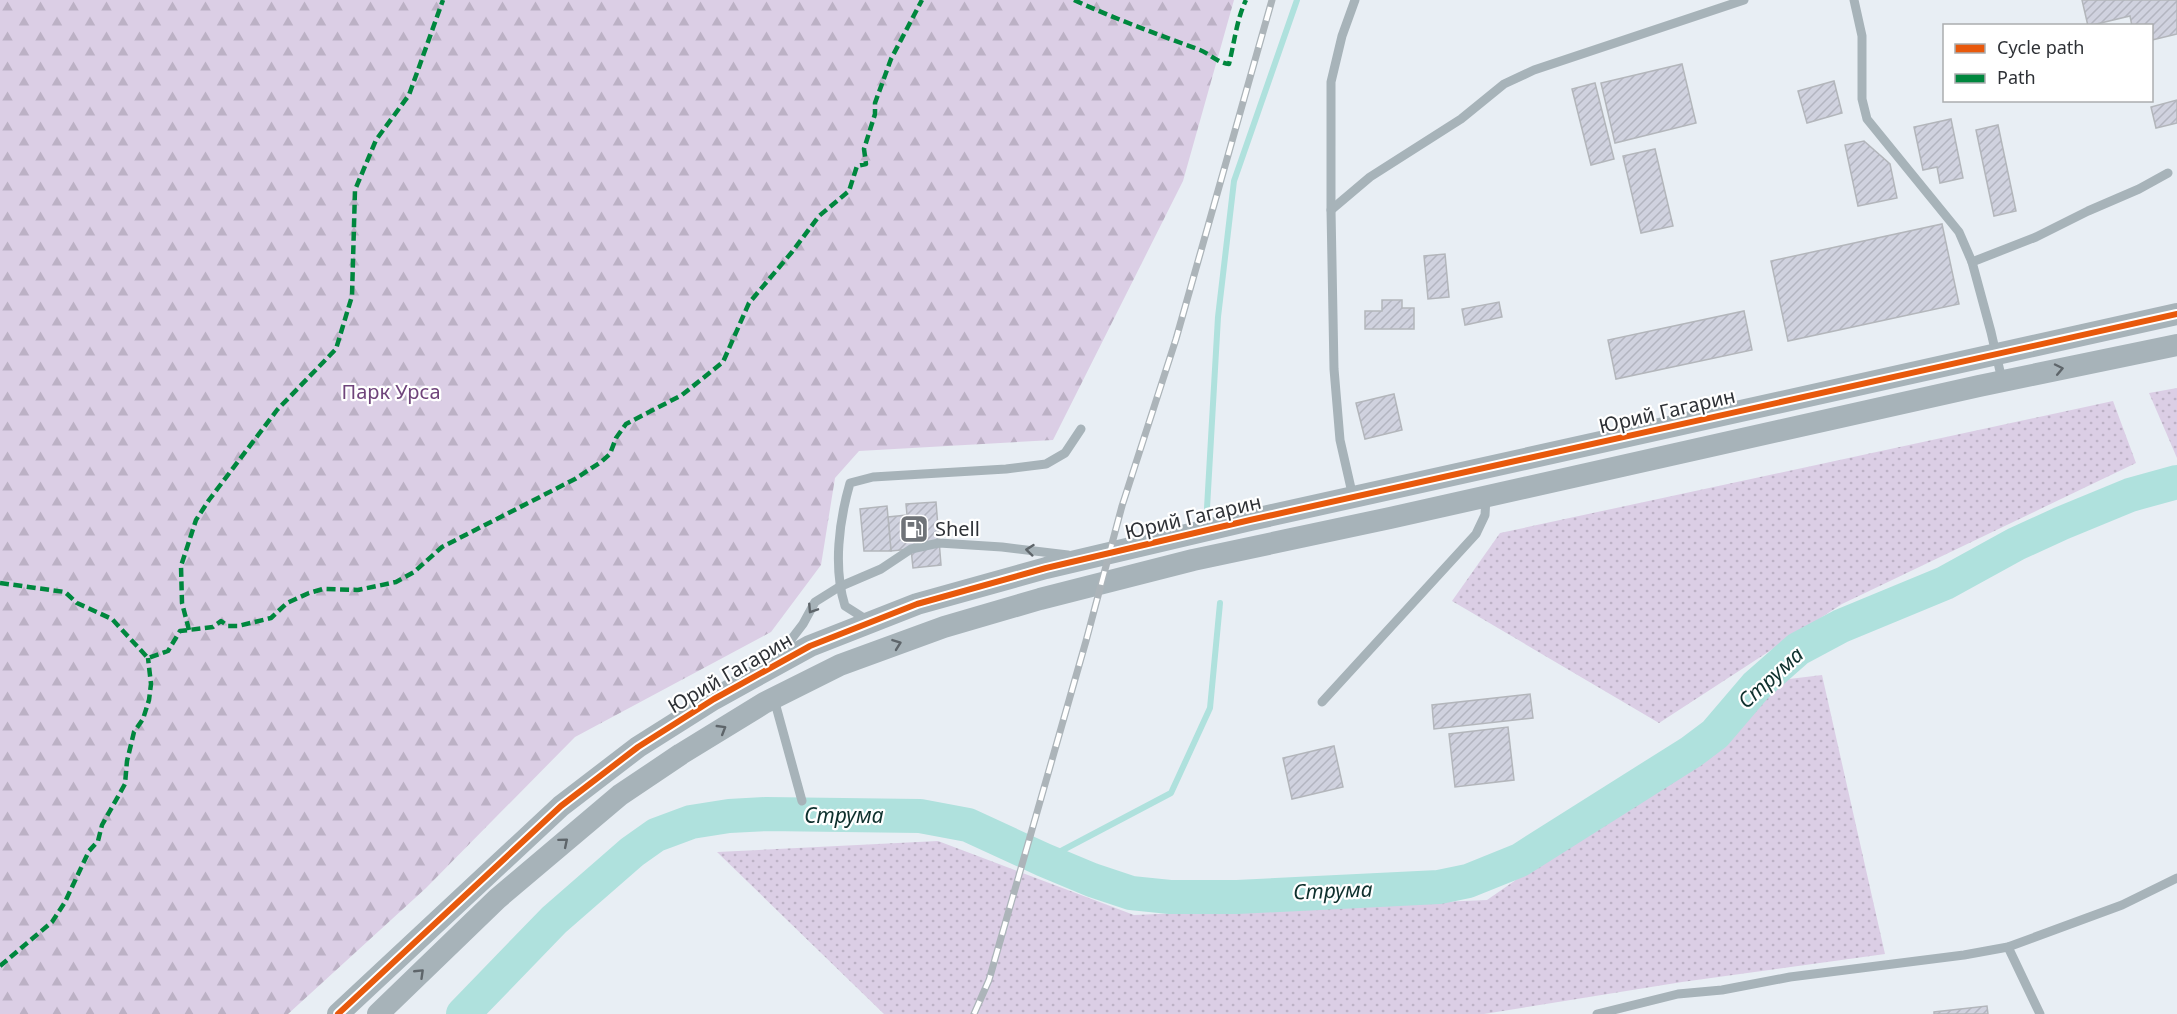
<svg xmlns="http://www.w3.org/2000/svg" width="2177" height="1014" viewBox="0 0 2177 1014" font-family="'Noto Sans',sans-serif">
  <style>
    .grass { fill: url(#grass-dots) }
    .forest { fill: url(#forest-firs) }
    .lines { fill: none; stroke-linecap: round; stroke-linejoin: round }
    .stream { stroke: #afe1dd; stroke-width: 6 }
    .river { stroke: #afe1dd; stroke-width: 34 }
    .building { fill: url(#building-hatch); stroke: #b3b6bb; stroke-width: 1.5 }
    .service { stroke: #a7b3b9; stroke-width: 9 }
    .tertiary { stroke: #a7b3b9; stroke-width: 22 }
    .rail-casing { stroke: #acb4b9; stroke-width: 7 }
    .rail { stroke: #fff; stroke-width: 4.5; stroke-dasharray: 14; stroke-linecap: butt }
    .quiet { stroke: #00873e; stroke-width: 4.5; stroke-dasharray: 9 4.5; stroke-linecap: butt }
    .cycleway-casing { stroke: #fff; stroke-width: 10 }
    .cycleway { stroke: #e8590c; stroke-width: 6 }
    .oneway { stroke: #5e656a }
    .labels { text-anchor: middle; stroke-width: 4.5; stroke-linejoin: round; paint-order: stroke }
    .park-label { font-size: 20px; fill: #6f447b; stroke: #fff }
    .street-label { font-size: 20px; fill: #2e3136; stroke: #fff }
    .poi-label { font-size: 20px; fill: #2e3136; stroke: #fff; text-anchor: start }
    .water-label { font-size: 21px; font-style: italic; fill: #0e302d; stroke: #fff }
  </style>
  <defs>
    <pattern id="grass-dots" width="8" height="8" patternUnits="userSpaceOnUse" patternTransform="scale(1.5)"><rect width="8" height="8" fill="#dbcee5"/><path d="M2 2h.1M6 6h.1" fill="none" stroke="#bcb1c5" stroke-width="1.8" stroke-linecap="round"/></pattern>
    <pattern id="forest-firs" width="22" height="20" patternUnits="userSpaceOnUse" patternTransform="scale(1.5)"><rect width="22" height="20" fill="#dbcee5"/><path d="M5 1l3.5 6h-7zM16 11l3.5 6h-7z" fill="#bcb1c5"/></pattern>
    <pattern id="building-hatch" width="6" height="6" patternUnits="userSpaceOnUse" patternTransform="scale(1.5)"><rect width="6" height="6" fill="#d0d2df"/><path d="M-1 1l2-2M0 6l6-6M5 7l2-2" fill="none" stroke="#b3b5c0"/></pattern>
  </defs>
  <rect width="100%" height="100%" fill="#e8eef4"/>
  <g class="grass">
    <polygon points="2177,388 2177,458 2149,393"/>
    <polygon points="2113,401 2136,463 1842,604 1659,723 1452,601 1500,533"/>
    <polygon points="1822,675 1885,954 1682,982 1484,1014 884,1014 717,852 938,841 1134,915 1487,900 1734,729 1781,680"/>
  </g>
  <polygon class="forest" points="0,0 1234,0 1183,181 1053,440 859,451 835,478 821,565 771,632 575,737 426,888 288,1014 0,1014"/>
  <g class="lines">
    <g class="stream">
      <polyline points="1207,508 1218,317 1234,181 1297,0"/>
      <polyline points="1044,860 1171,793 1210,708 1220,603"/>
    </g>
    <polyline class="river" points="463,1014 554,920 632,852 656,835 691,822 729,816 766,814 920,816 968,825 1044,860 1092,880 1131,893 1170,897 1237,897 1439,887 1468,881 1520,860 1691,752 1715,734 1756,686 1798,649 1841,626 1945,583 2016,544 2062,523 2130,495 2177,482"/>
  </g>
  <g class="building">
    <polygon points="2082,0 2177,0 2177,34 2152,40 2152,26 2132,26 2130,16 2088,26"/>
    <polygon points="1682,64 1696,123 1615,143 1601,83"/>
    <polygon points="1834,81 1842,113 1807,123 1798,91"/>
    <polygon points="1595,83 1614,159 1591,165 1572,89"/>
    <polygon points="2177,100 2177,123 2156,128 2151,107"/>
    <polygon points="1951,119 1963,178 1940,183 1937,167 1923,170 1914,127"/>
    <polygon points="1998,125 2016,211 1994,216 1976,130"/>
    <polygon points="1864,141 1890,164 1897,198 1858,206 1845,145"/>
    <polygon points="1655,149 1673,226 1641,233 1623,156"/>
    <polygon points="1942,224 1959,304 1788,341 1771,261"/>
    <polygon points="1445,254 1449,297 1428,299 1424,256"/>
    <polygon points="1382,300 1402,300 1402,308 1414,308 1414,329 1365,329 1365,311 1382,311"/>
    <polygon points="1499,302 1502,317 1465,325 1462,309"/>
    <polygon points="1744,311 1752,350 1616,379 1608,340"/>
    <polygon points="1394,394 1402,430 1365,439 1356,403"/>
    <polygon points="936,502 941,565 913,568 911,549 891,551 888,517 907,515 906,504"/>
    <polygon points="887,506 891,551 864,551 860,509"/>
    <polygon points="1530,694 1533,718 1434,729 1432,705"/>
    <polygon points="1508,727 1514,780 1455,787 1449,734"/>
    <polygon points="1334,746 1343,787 1292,799 1283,758"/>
    <polygon points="1987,1006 1988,1014 1934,1014 1934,1012"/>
  </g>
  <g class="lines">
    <g class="service">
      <polyline points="1854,0 1862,36 1862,99 1867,119 1959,232 1972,262 1991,332 2002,380"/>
      <polyline points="1331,210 1370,177 1461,119 1504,84 1534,70 1744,0"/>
      <polyline points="1972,262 2036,237 2088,211 2139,189 2168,173"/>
      <polyline points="1353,497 1340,440 1334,369 1331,210 1331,82 1342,36 1355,0"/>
      <path d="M 867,620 L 845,606 C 833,568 839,521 850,483 L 873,477 L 1006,469 L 1046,464 L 1065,453 L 1081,429"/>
      <polyline points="780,654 803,624 815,602 839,587 881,569 911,549 939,543 1002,547 1068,555"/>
      <polyline points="774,699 802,801"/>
      <polyline points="1322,702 1476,534 1485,515 1486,497"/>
      <polyline points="2008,947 2040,1014"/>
      <polyline points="1597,1014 1678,994 1722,990 1790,977 1964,955 2008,947 2122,905 2177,878"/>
    </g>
    <g class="tertiary">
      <polyline points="338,1014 561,806 638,747 714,699 810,646 917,604 1046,568 1250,520 2177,314"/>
      <polyline points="378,1014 497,899 620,795 681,754 764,703 840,665 944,627 1040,599 1193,560 1390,518 1979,386 2177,345"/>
    </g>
    <g class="rail-casing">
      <polyline id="rail" points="974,1014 989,980 1086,641 1122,506 1176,339 1272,0"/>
    </g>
    <use href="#rail" class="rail"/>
    <g class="quiet">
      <path d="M 1074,0 C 1115,19 1157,34 1200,50 C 1210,54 1218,63 1229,64 C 1234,44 1237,18 1246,0"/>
      <polyline points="0,583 65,592 77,603 112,619 148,658 168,651 180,631 213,627 221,621 228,626 238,626 271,618 287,603 309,593 323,589 358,590 396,582 414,572 442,547 575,479 601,462 610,454 616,438 626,424 682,395 723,362 749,303 792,252 819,216 849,191 857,166 866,164 864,149 875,114 875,103 891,59 922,0"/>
      <polyline points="189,630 182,603 181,566 196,520 209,500 277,410 336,349 352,296 355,190 376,140 409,95 443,0"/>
      <polyline points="0,966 52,922 65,902 89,851 98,841 102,825 125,784 127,761 134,732 143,719 149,700 151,684 148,658"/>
    </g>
    <g class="cycleway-casing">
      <polyline id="cycleway" points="338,1014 561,806 638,747 714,699 810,646 917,604 1046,568 1250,520 2177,314"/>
    </g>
    <use href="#cycleway" class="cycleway"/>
  </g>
  <defs><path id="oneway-chevron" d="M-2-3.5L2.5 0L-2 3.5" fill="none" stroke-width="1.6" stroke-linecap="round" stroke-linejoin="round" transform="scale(1.5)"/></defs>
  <g class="oneway">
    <use href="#oneway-chevron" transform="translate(2059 369) rotate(-12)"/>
    <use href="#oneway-chevron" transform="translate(1030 550) rotate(-174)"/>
    <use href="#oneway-chevron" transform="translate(812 609) rotate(123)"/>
    <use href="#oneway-chevron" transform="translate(897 644) rotate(-20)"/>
    <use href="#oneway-chevron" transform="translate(722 729) rotate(-31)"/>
    <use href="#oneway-chevron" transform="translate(564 842) rotate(-40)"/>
    <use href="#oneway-chevron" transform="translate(420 973) rotate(-44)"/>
  </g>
  <defs>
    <g id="fuel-square" transform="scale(1.5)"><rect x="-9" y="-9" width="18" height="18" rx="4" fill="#6f7378" stroke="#fff"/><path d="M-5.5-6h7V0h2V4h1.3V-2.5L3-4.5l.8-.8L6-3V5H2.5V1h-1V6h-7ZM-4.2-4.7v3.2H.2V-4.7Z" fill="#fff"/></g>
  </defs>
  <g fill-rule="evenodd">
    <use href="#fuel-square" x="914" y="529"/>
  </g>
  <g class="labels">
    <g class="park-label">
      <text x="391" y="399">Парк Урса</text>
    </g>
    <g class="street-label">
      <text transform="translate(1667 411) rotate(-13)" y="7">Юрий Гагарин</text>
      <text transform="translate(1193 517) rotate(-13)" y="7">Юрий Гагарин</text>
      <text transform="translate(730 673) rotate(-30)" y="7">Юрий Гагарин</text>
    </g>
    <g class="poi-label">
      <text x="935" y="536">Shell</text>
    </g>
    <g class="water-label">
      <text transform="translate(1771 678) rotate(-42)" y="7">Струма</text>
      <text x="844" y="823">Струма</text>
      <text transform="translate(1333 891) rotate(-2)" y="7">Струма</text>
    </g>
  </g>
  <rect x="1943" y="24" width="210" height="78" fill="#ffffff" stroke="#abadaf" stroke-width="1.5"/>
  <rect x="1955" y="44" width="30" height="9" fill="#e8590c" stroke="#abadaf" stroke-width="1.5"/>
  <text x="1997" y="54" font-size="18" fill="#2e3136">Cycle path</text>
  <rect x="1955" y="74" width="30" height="9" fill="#00873e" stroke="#abadaf" stroke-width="1.5"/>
  <text x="1997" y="84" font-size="18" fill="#2e3136">Path</text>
</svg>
